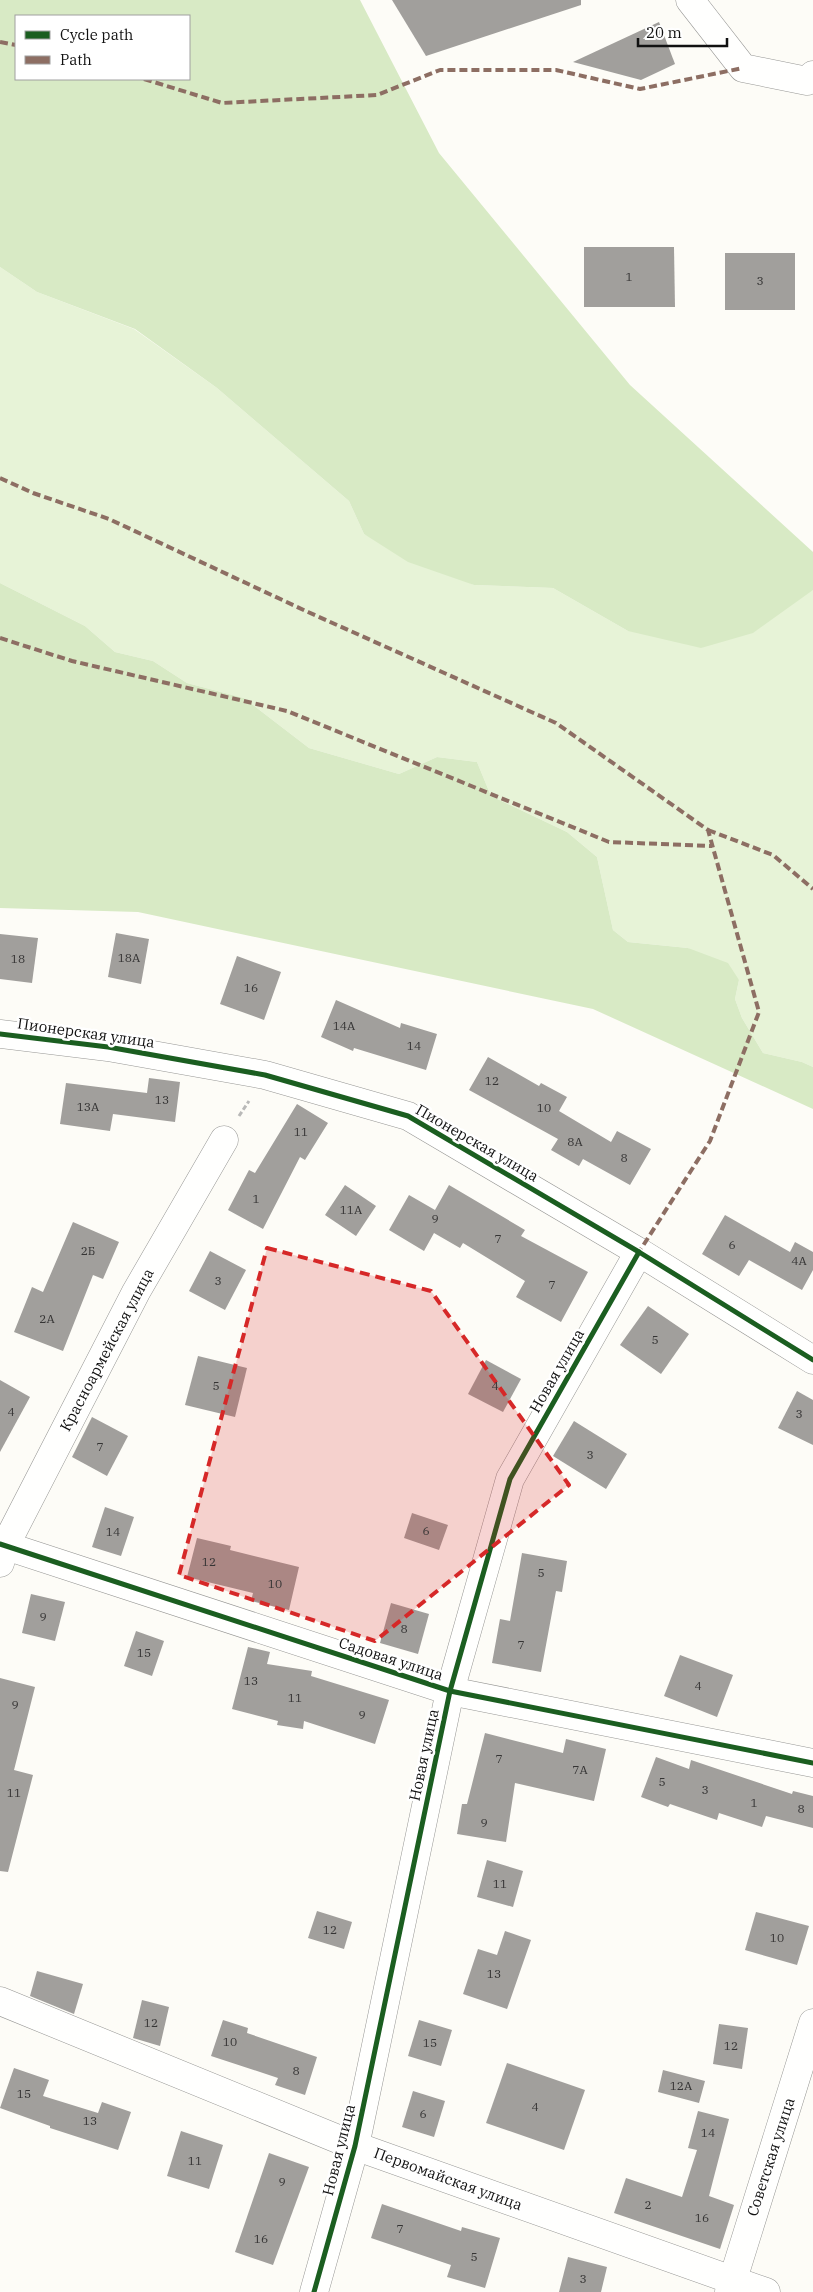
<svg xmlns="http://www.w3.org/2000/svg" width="813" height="2292" viewBox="0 0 813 2292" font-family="'IBM Plex Serif',serif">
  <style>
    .green { fill: #e7f3d7 }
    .forest { fill: #d8eac5; fill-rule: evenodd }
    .building { fill: #a19f9c }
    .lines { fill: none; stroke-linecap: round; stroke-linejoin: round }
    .minor-casing { stroke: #979795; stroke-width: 29 }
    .path { stroke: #b9b9b8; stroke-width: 3; stroke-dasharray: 5 2.5; stroke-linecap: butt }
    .minor { stroke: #fffffe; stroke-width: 28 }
    .quiet { stroke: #8d6e63; stroke-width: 4; stroke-dasharray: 8 4; stroke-linecap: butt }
    .cycleway-casing { stroke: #fff; stroke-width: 8 }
    .cycleway { stroke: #1b5e20; stroke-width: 5 }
    .marked { fill: #d62828; fill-opacity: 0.2; stroke: #d62828; stroke-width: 4; stroke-dasharray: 10 6; stroke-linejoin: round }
    .labels { text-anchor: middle; stroke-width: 5; stroke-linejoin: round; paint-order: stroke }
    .number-label { font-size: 12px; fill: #353434 }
    .street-label { font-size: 15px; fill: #111; stroke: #fff }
  </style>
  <rect width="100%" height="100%" fill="#fdfcf7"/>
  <polygon class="green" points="0,267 37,292 134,329 217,388 349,501 364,534 474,585 553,588 628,631 813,590 813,1067 802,1062 763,1053 742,1018 735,999 739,980 688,948 628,942 613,930 597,857 567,832 491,796 477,762 437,757 399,774 309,748 244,698 187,683 153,661 115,652 85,626 0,583"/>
  <g class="forest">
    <path d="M 0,0 L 360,0 L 439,153 L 630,385 L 813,552 L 813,590 L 753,633 L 701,648 L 628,631 L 553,588 L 474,585 L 408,562 L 364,534 L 349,501 L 217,388 L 135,329 L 37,292 L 0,267 ZM 189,16 L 189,79 L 16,79 L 16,16 Z"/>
    <polygon points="0,583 85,626 115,652 153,661 187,683 244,698 309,748 399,774 437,757 477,762 491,796 567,832 597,857 613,930 628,942 688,948 728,963 739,980 735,999 742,1018 763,1053 802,1062 813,1067 813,1109 593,1009 138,912 0,908"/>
  </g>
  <g class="building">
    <polygon points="392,0 581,0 581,5 426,56"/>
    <polygon points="659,22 675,64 641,80 573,62"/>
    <polygon points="584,247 674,247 675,307 584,307"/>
    <rect x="725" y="253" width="70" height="57"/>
    <polygon points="116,933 149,939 141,984 108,977"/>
    <polygon points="0,934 38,938 32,983 0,979"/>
    <polygon points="237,956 281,972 264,1020 220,1004"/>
    <polygon points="336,1000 400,1028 401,1023 437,1034 426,1070 354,1048 353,1051 321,1037"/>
    <polygon points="488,1057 539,1086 541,1083 567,1097 559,1111 611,1142 617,1131 651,1149 630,1185 583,1159 579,1166 551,1150 558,1139 469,1090"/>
    <polygon points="149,1078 180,1082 175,1122 113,1114 110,1131 60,1124 66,1083 147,1093"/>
    <polygon points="297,1104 328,1123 305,1160 300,1157 263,1229 228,1210 249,1170 255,1173"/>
    <polygon points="345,1185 376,1206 356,1236 325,1215"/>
    <polygon points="449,1185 525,1230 521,1236 588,1272 561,1322 516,1297 525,1281 463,1243 460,1248 434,1233 424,1251 389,1230 409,1195 435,1210"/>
    <polygon points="725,1215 790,1252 795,1242 813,1252 813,1270 802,1290 749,1260 739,1276 702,1254"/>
    <polygon points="73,1222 119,1242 103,1279 93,1275 63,1351 14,1332 32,1287 43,1292"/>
    <polygon points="210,1251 246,1270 225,1310 189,1291"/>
    <polygon points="648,1306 689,1334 661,1374 620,1345"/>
    <polygon points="198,1356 247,1368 235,1417 185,1405"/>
    <polygon points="486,1360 521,1379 503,1412 468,1394"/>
    <polygon points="0,1380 30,1397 0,1452"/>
    <polygon points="797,1391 813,1400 813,1445 778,1428"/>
    <polygon points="92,1417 128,1436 107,1476 72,1457"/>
    <polygon points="574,1421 627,1454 606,1489 553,1456"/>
    <polygon points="105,1507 134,1517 121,1556 92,1547"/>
    <polygon points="412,1513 448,1525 439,1550 404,1538"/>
    <polygon points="197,1538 231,1546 230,1550 299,1567 289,1610 251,1601 253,1593 187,1577"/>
    <polygon points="522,1553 567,1561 562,1592 556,1591 541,1672 492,1663 500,1619 510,1621"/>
    <polygon points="31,1594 65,1602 55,1641 22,1633"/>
    <polygon points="391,1603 429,1614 418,1654 380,1643"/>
    <polygon points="136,1631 164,1641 152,1676 124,1666"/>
    <polygon points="248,1647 270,1652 267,1664 312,1671 311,1676 389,1700 375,1744 304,1721 303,1729 277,1725 278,1721 232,1709"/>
    <polygon points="680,1655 733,1675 717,1717 664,1696"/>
    <polygon points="0,1678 35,1687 14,1770 33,1775 8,1872 0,1871"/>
    <polygon points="485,1733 563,1753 566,1739 606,1749 594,1801 515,1783 506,1842 457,1834 462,1804 467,1804"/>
    <polygon points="656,1757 689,1769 691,1760 792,1794 793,1791 813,1796 813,1828 766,1816 762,1827 719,1813 717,1820 670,1804 668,1807 641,1797"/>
    <polygon points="487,1860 523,1871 513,1907 477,1897"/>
    <polygon points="317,1911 352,1922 344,1949 308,1938"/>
    <polygon points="756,1912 809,1926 797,1965 745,1950"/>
    <polygon points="505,1931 531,1940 507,2009 463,1994 478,1949 497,1955"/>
    <polygon points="37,1971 83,1984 74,2014 30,1996"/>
    <polygon points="142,2000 169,2007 160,2046 133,2038"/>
    <polygon points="223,2020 248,2028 247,2033 317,2057 305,2095 275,2085 278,2078 211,2056"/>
    <polygon points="419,2020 452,2030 441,2066 408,2056"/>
    <polygon points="719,2024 748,2028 742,2069 713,2064"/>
    <polygon points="507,2063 585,2090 564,2150 486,2123"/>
    <polygon points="14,2068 49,2080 43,2096 98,2113 102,2102 131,2112 118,2150 50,2128 50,2126 0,2108"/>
    <polygon points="663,2070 705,2081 699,2103 658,2092"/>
    <polygon points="413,2091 445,2101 434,2137 402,2127"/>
    <polygon points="698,2111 729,2119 709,2196 734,2205 720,2249 614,2213 626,2178 682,2197 697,2150 688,2148"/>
    <polygon points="181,2131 223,2145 209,2189 167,2176"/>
    <polygon points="269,2153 309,2167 273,2265 235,2252"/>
    <polygon points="382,2204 461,2231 462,2227 500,2238 485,2288 447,2277 451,2265 371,2238"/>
    <polygon points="568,2257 607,2267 601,2292 559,2292"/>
  </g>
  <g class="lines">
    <g class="minor-casing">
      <g id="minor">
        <polyline points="690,0 743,68 807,81 813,75"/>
        <polyline points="0,1034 108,1047 265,1075 408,1116 639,1252 813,1360"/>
        <polyline points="0,1544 450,1691 813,1763"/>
        <polyline points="0,1563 5,1546 136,1292 224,1140"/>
        <polyline points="0,2001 355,2146 766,2292"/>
        <polyline points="314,2292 355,2146 450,1691 510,1479 639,1252"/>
        <polyline points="729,2292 813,2023"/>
      </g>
    </g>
    <polyline class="path" points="239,1116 249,1101"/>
    <use href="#minor" class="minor"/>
    <g class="quiet">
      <polyline points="0,42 16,45"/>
      <polyline points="144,79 222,103 377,95 440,70 556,70 640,89 743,68"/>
      <polyline points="0,478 33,493 109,519 308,612 556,723 708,830 759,1012 710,1141 639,1252"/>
      <polyline points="0,638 72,661 287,711 609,842 712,846"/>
      <polyline points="708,830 773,855 813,889"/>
    </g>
    <g class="cycleway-casing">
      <g id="cycleway">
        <polyline points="0,1034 108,1047 265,1075 408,1116 639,1252 813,1360"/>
        <polyline points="0,1544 450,1691 813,1763"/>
        <polyline points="314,2292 355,2146 450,1691 510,1479 639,1252"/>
      </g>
    </g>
    <use href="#cycleway" class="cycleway"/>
  </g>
  <path class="marked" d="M 267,1248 L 431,1291 L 569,1485 L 375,1641 L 179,1575 Z"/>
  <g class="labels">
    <g class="number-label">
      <text x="629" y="281">1</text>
      <text x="760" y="285">3</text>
      <text x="129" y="962">18А</text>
      <text x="18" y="963">18</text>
      <text x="251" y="992">16</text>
      <text x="344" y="1030">14А</text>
      <text x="414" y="1050">14</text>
      <text x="492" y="1085">12</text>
      <text x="162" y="1104">13</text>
      <text x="88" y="1111">13А</text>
      <text x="544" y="1112">10</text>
      <text x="301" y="1136">11</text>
      <text x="575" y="1146">8А</text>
      <text x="624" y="1162">8</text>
      <text x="256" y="1203">1</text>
      <text x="351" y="1214">11А</text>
      <text x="435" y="1223">9</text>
      <text x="498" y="1243">7</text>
      <text x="732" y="1249">6</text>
      <text x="88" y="1255">2Б</text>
      <text x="799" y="1265">4А</text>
      <text x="218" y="1285">3</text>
      <text x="552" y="1289">7</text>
      <text x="47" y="1323">2А</text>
      <text x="655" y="1344">5</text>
      <text x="216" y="1390">5</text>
      <text x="495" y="1390">4</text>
      <text x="11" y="1416">4</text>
      <text x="799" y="1418">3</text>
      <text x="100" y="1451">7</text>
      <text x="590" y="1459">3</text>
      <text x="426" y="1535">6</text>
      <text x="113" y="1536">14</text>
      <text x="209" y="1566">12</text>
      <text x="541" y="1577">5</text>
      <text x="275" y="1588">10</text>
      <text x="43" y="1621">9</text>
      <text x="404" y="1633">8</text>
      <text x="521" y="1649">7</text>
      <text x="144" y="1657">15</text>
      <text x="251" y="1685">13</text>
      <text x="698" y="1690">4</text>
      <text x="295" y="1702">11</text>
      <text x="15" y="1709">9</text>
      <text x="362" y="1719">9</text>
      <text x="499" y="1763">7</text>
      <text x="580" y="1774">7А</text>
      <text x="662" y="1786">5</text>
      <text x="705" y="1794">3</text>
      <text x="14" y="1797">11</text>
      <text x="754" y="1807">1</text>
      <text x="801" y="1813">8</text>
      <text x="484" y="1827">9</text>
      <text x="500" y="1888">11</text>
      <text x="330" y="1934">12</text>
      <text x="777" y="1942">10</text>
      <text x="494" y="1978">13</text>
      <text x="151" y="2027">12</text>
      <text x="230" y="2046">10</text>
      <text x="430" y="2047">15</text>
      <text x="731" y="2050">12</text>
      <text x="296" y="2075">8</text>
      <text x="681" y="2090">12А</text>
      <text x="24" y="2098">15</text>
      <text x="535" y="2111">4</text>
      <text x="423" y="2118">6</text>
      <text x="90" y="2125">13</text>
      <text x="708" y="2137">14</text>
      <text x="195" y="2165">11</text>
      <text x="282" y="2186">9</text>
      <text x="648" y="2209">2</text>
      <text x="702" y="2222">16</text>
      <text x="400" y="2233">7</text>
      <text x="261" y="2243">16</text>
      <text x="474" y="2261">5</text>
      <text x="583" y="2283">3</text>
    </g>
    <g class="street-label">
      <text transform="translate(86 1033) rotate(8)" y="5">Пионерская улица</text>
      <text transform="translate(477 1143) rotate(30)" y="5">Пионерская улица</text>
      <text transform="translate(107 1350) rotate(-62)" y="5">Красноармейская улица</text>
      <text transform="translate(557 1371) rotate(-60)" y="5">Новая улица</text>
      <text transform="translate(391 1659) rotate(18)" y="5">Садовая улица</text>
      <text transform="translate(424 1755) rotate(-78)" y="5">Новая улица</text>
      <text transform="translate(339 2150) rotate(-76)" y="5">Новая улица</text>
      <text transform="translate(771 2157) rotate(-72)" y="5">Советская улица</text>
      <text transform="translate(448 2179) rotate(20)" y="5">Первомайская улица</text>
    </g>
  </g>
  <rect x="15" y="15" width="175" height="65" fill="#ffffff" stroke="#a0a0a0"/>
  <rect x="25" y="31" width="25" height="8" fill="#1b5e20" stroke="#a0a0a0"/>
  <text x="60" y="40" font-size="15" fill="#111111">Cycle path</text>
  <rect x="25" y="56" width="25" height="8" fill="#8d6e63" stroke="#a0a0a0"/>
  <text x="60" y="65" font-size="15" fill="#111111">Path</text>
  <path d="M638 38v8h89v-8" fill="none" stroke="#111111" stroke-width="2.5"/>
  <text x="646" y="38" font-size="15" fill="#111111" stroke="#ffffff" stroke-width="4" paint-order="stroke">20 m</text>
</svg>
